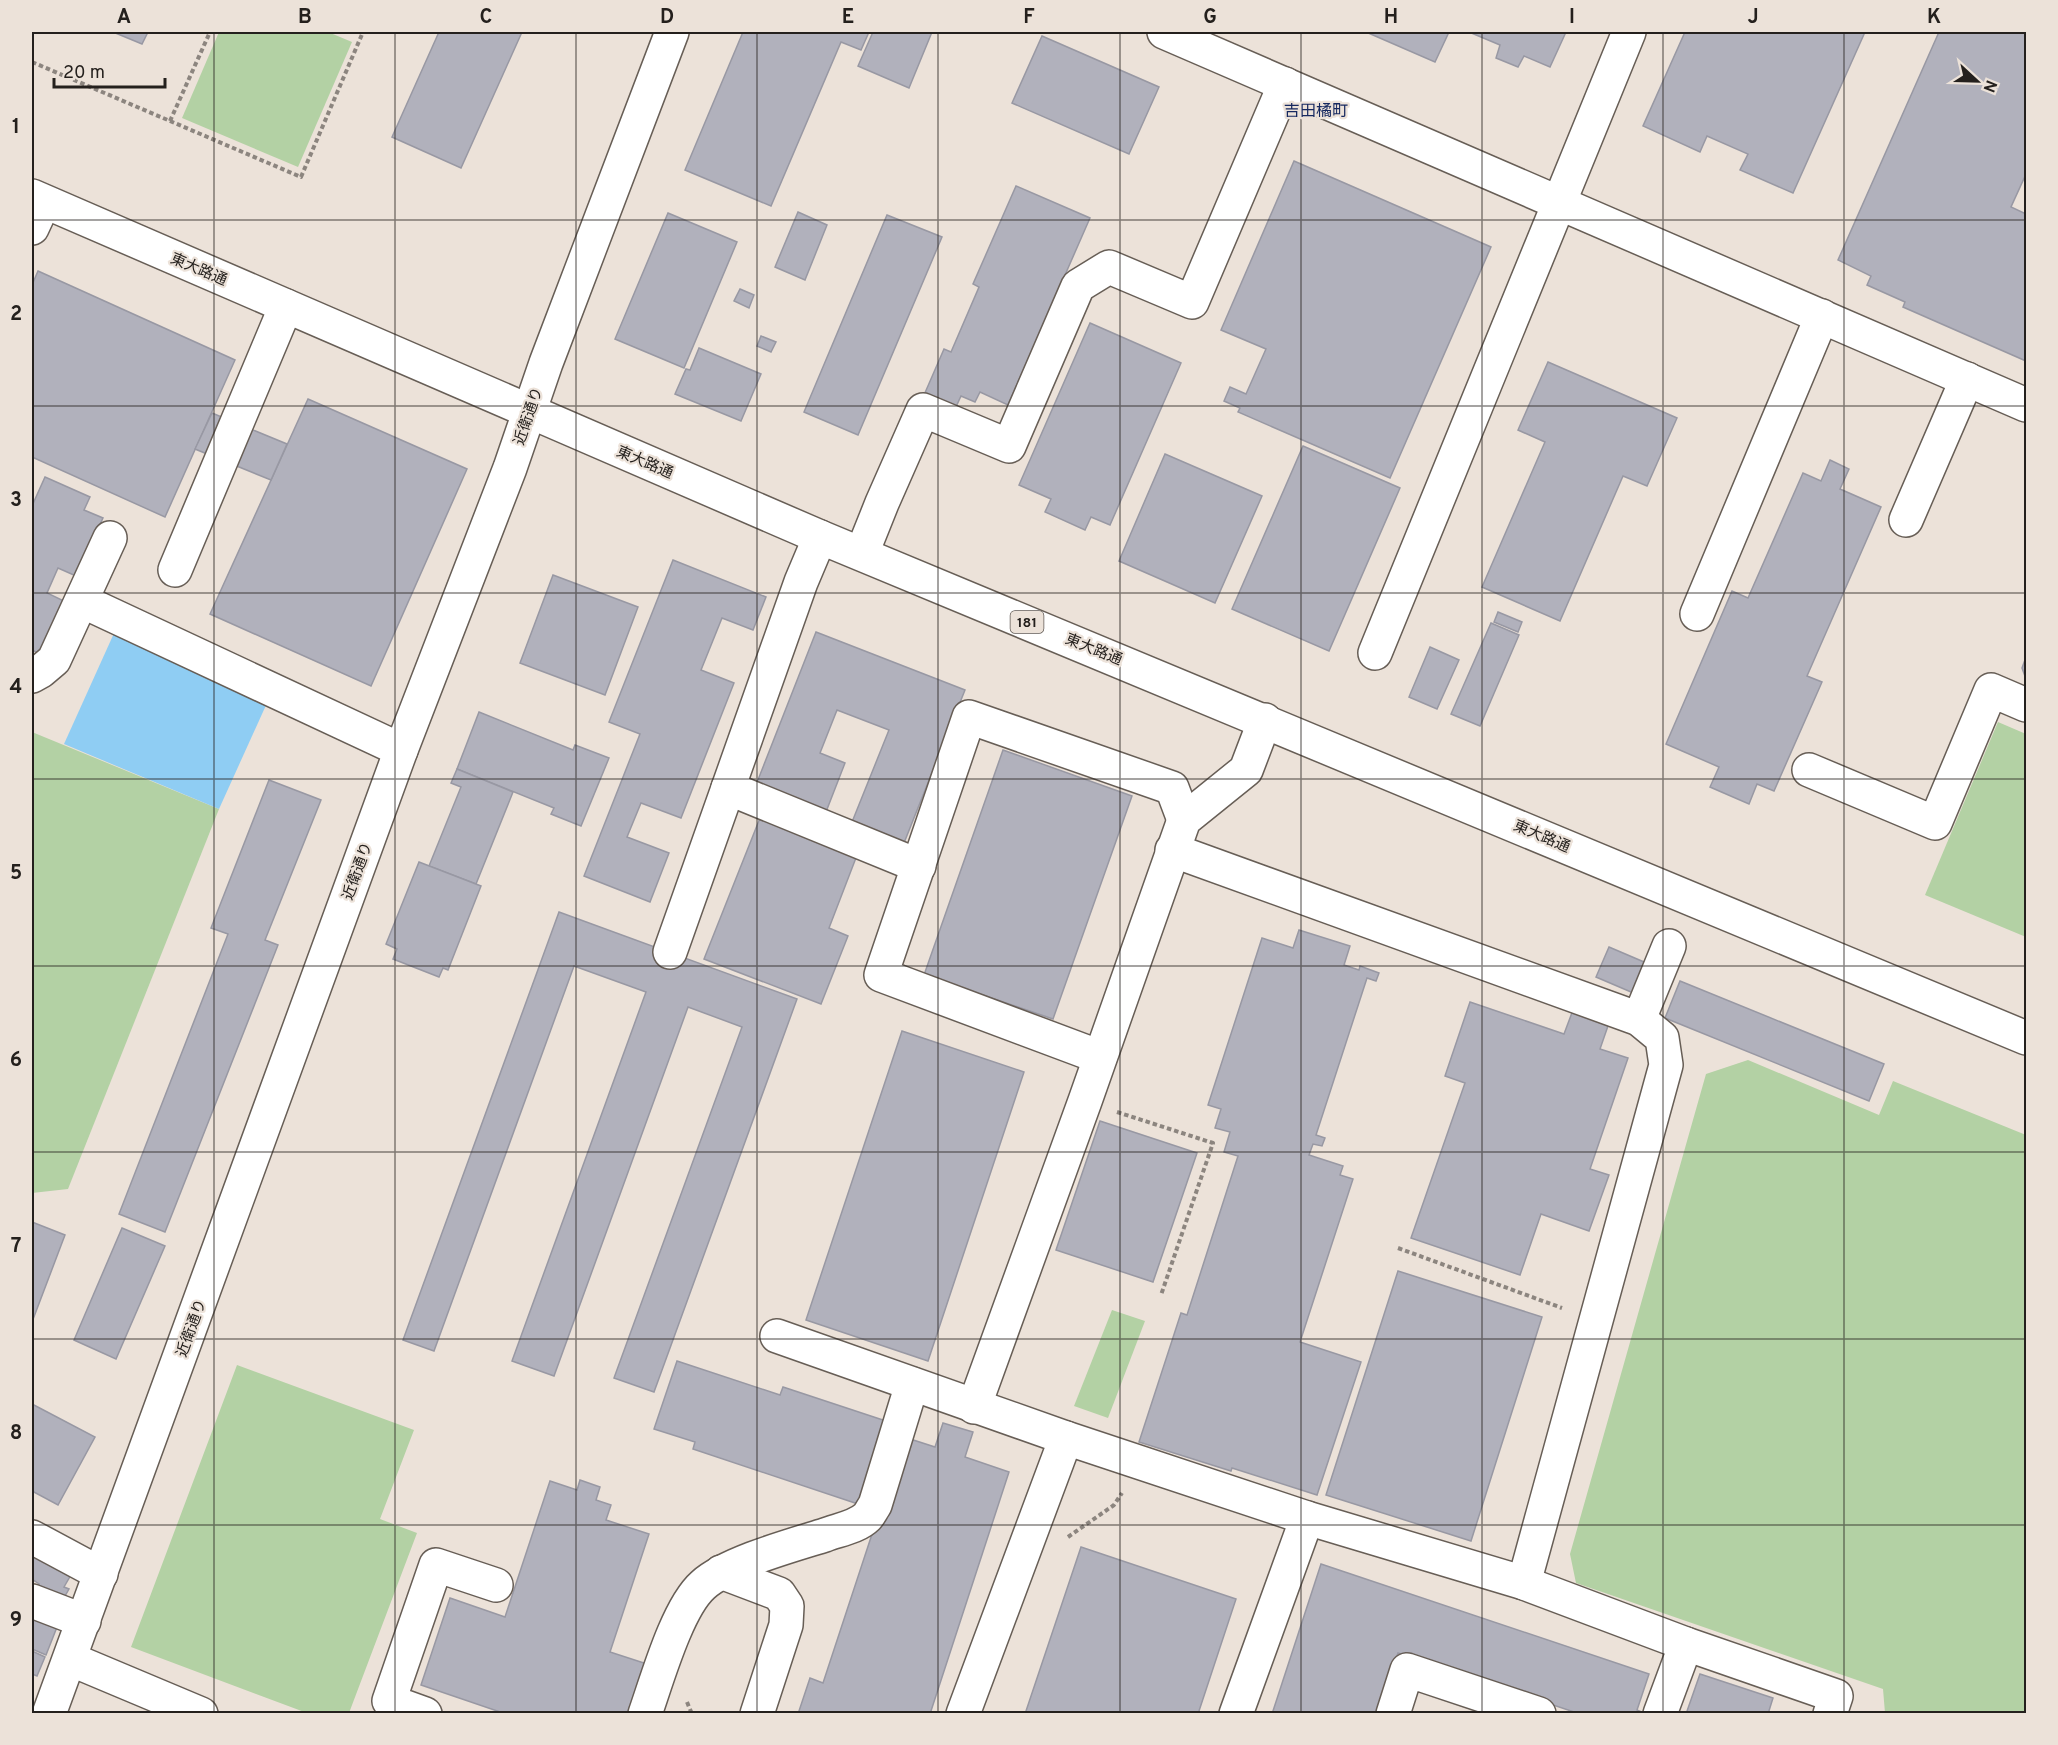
<svg xmlns="http://www.w3.org/2000/svg" width="2058" height="1745" viewBox="0 0 2058 1745" font-family="Overpass,'Noto Sans JP',sans-serif">
  <style>
    .green { fill: #b3d1a4 }
    .water { fill: #8fcdf3 }
    .building { fill: #b1b1bc; stroke: #9898a3; stroke-width: 1.5 }
    .lines { fill: none; stroke-linecap: round; stroke-linejoin: round }
    .minor-casing { stroke: #675e56; stroke-width: 36 }
    .major-casing { stroke: #675e56; stroke-width: 36 }
    .path { stroke: #8c857f; stroke-width: 4; stroke-dasharray: 4.5 3; stroke-linecap: butt }
    .minor { stroke: #fff; stroke-width: 33 }
    .major { stroke: #fff; stroke-width: 33 }
    .grid { fill: none; stroke: #24201d; stroke-width: 1.5; stroke-opacity: 0.55 }
    .labels { text-anchor: middle; stroke-width: 4.5; stroke-linejoin: round; paint-order: stroke }
    .shield { fill: #ece2d9; stroke: #605a55; stroke-width: 1.5 }
    .shield-label { font-size: 14px; font-weight: bold; fill: #24201d }
    .street-label { font-size: 15px; fill: #24201d; stroke: #ece2d9 }
    .neighbourhood-label { font-size: 16px; fill: #162960; stroke: #ece2d9 }
    .neatline { fill: none; stroke: #24201d; stroke-width: 2 }
    .grid-label { font-size: 20px; text-anchor: middle; font-weight: bold; fill: #24201d }
  </style>
  <rect width="100%" height="100%" fill="#ece2d9"/>
  <g class="green">
    <polygon points="219,32 328,32 352,42 298,167 182,118"/>
    <polygon points="1998,722 2026,734 2026,937 1925,895"/>
    <polygon points="32,732 219,809 68,1189 32,1193"/>
    <polygon points="1748,1060 1879,1115 1893,1081 2026,1135 2026,1713 1885,1713 1883,1689 1576,1583 1570,1554 1706,1074"/>
    <polygon points="1112,1310 1145,1321 1108,1418 1074,1406"/>
    <polygon points="237,1365 414,1430 380,1519 417,1533 349,1713 307,1713 131,1647"/>
  </g>
  <polygon class="water" points="115,631 267,703 219,809 64,744"/>
  <g class="building">
    <polygon points="113,32 148,32 142,44"/>
    <polygon points="439,32 522,32 461,168 392,137"/>
    <polygon points="743,32 869,32 861,50 841,42 771,206 685,170"/>
    <polygon points="873,32 932,32 909,88 858,66"/>
    <polygon points="1366,32 1449,32 1435,62"/>
    <polygon points="1469,32 1566,32 1550,67 1524,56 1518,67 1496,58 1500,45"/>
    <polygon points="1685,32 1865,32 1793,193 1740,170 1748,154 1707,136 1700,152 1643,126"/>
    <polygon points="1939,32 2026,32 2026,174 2011,207 2026,214 2026,361 1903,307 1905,302 1867,285 1871,276 1838,260"/>
    <polygon points="1042,36 1159,87 1129,154 1012,103"/>
    <polygon points="1294,161 1491,247 1390,478 1238,412 1240,408 1224,401 1230,387 1246,394 1266,349 1221,330"/>
    <polygon points="1016,186 1090,218 1008,405 980,392 975,402 961,396 955,409 924,395 944,349 951,352 979,287 973,284"/>
    <polygon points="798,212 827,225 805,280 775,267"/>
    <polygon points="668,213 737,242 684,368 615,339"/>
    <polygon points="887,215 942,237 858,435 804,412"/>
    <polygon points="38,271 235,360 165,517 32,457 32,285"/>
    <polygon points="740,289 754,295 749,308 734,301"/>
    <polygon points="1090,323 1181,363 1110,525 1091,517 1085,530 1045,512 1051,499 1019,485"/>
    <polygon points="761,336 776,342 771,352 757,346"/>
    <polygon points="699,348 761,374 741,421 675,394 686,369 690,370"/>
    <polygon points="1548,362 1677,418 1647,486 1623,476 1560,621 1482,587 1545,442 1518,430"/>
    <polygon points="308,399 467,469 371,686 210,614"/>
    <polygon points="212,413 287,444 271,480 195,449"/>
    <polygon points="1303,446 1400,488 1329,651 1232,609"/>
    <polygon points="1165,454 1262,496 1215,603 1119,561"/>
    <polygon points="1830,460 1849,469 1840,489 1881,507 1807,676 1822,682 1774,791 1757,784 1749,804 1710,787 1719,767 1666,744 1732,591 1748,598 1803,473 1821,481"/>
    <polygon points="45,477 90,497 84,510 103,518 76,576 58,568 47,593 64,601 40,654 32,650 32,506"/>
    <polygon points="673,560 766,597 753,630 722,618 701,670 734,683 681,818 641,803 627,837 669,853 650,902 584,876 640,734 609,722"/>
    <polygon points="553,575 638,607 605,695 520,663"/>
    <polygon points="1498,612 1522,622 1518,632 1494,622"/>
    <polygon points="1491,623 1519,635 1480,726 1451,714"/>
    <polygon points="816,632 965,690 900,853 848,832 889,730 837,710 820,753 845,763 824,817 754,790"/>
    <polygon points="1430,647 1459,660 1437,709 1409,697"/>
    <polygon points="2026,657 2026,679 2022,668"/>
    <polygon points="479,712 573,750 575,745 609,758 581,826 551,814 554,808 457,769"/>
    <polygon points="1003,750 1132,796 1053,1019 924,975"/>
    <polygon points="457,769 513,792 476,884 429,866 461,787 451,783"/>
    <polygon points="269,780 321,800 265,940 278,945 165,1232 119,1214 228,934 211,928"/>
    <polygon points="762,813 859,850 829,928 848,936 821,1004 704,959"/>
    <polygon points="419,862 481,886 448,970 443,968 439,977 393,959 397,949 386,944"/>
    <polygon points="559,912 797,999 654,1392 614,1378 742,1027 688,1007 554,1376 512,1361 646,992 574,966 434,1351 403,1340"/>
    <polygon points="1299,930 1350,946 1344,965 1359,970 1360,966 1379,973 1376,981 1367,978 1316,1135 1325,1138 1322,1146 1313,1144 1309,1155 1343,1166 1340,1175 1353,1179 1300,1342 1361,1362 1317,1495 1232,1468 1231,1471 1139,1442 1181,1313 1187,1315 1238,1156 1224,1152 1230,1132 1215,1128 1221,1109 1208,1105 1262,938 1293,948"/>
    <polygon points="1609,947 1651,965 1638,995 1596,977"/>
    <polygon points="1680,981 1884,1064 1869,1101 1665,1018"/>
    <polygon points="1470,1002 1564,1034 1573,1010 1609,1023 1600,1049 1628,1058 1590,1169 1609,1175 1589,1231 1541,1214 1520,1275 1411,1238 1465,1083 1445,1076"/>
    <polygon points="902,1031 1024,1072 928,1361 806,1320"/>
    <polygon points="1100,1121 1197,1153 1153,1282 1056,1250"/>
    <polygon points="32,1222 65,1235 32,1322"/>
    <polygon points="122,1228 165,1246 116,1359 74,1340"/>
    <polygon points="1398,1271 1542,1317 1471,1541 1326,1495"/>
    <polygon points="677,1361 780,1395 783,1387 895,1424 867,1507 693,1449 695,1442 654,1429"/>
    <polygon points="32,1404 95,1437 58,1505 32,1491"/>
    <polygon points="943,1423 973,1432 965,1457 1009,1472 930,1714 798,1714 810,1678 823,1683 904,1437 935,1447"/>
    <polygon points="580,1480 600,1487 596,1500 611,1505 606,1520 649,1534 610,1652 647,1664 631,1714 506,1714 421,1685 450,1598 505,1617 550,1481 577,1490"/>
    <polygon points="1081,1547 1236,1599 1198,1714 1025,1714"/>
    <polygon points="35,1553 72,1573 64,1587 69,1589 60,1605 35,1591 39,1584 32,1579 32,1560"/>
    <polygon points="1321,1564 1649,1674 1637,1710 1646,1714 1580,1714 1398,1653 1377,1714 1272,1714"/>
    <polygon points="32,1611 59,1622 46,1655 32,1649"/>
    <polygon points="32,1651 45,1657 37,1676 32,1674"/>
    <polygon points="1700,1674 1773,1698 1768,1714 1686,1714"/>
  </g>
  <g class="lines">
    <g class="minor-casing">
      <g id="minor">
        <polyline points="1164,32 2026,405"/>
        <polyline points="32,228 44,202"/>
        <polyline points="1906,520 1967,379"/>
        <polyline points="862,553 882,503 923,410 1009,446 1078,286 1109,267 1192,302 1285,84"/>
        <polyline points="175,570 286,306"/>
        <polyline points="82,601 401,750"/>
        <polyline points="1697,614 1822,316"/>
        <polyline points="1375,653 1629,32"/>
        <polyline points="32,676 41,671 54,660 110,538"/>
        <polyline points="1809,770 1935,823 1991,690 2026,705"/>
        <polyline points="728,788 919,866"/>
        <polyline points="1172,850 1639,1019 1662,1038 1666,1065 1524,1583"/>
        <polyline points="670,952 801,582 820,537"/>
        <polyline points="1639,1019 1669,946"/>
        <polyline points="1100,1057 881,975 969,717 1172,788 1184,820"/>
        <polyline points="777,1336 1066,1438 1307,1518 1524,1583 1686,1644 1836,1696 1830,1714"/>
        <polyline points="974,1407 1085,1101 1184,820 1246,770 1265,720"/>
        <polyline points="32,1537 101,1574"/>
        <polyline points="721,1572 779,1594 787,1606 786,1625 757,1714"/>
        <polyline points="32,1601 84,1621"/>
        <polyline points="70,1659 201,1714"/>
        <polyline points="49,1714 401,750 510,468 546,363 672,32"/>
        <polyline points="425,1714 389,1701 436,1565 496,1585"/>
        <path d="M 645,1714 C 657,1680 677,1608 703,1585 C 727,1563 793,1545 825,1535 C 838,1530 857,1527 867,1517 C 870,1514 872,1509 875,1505 L 912,1384"/>
        <polyline points="963,1714 1066,1438"/>
        <polyline points="1236,1714 1307,1518"/>
        <polyline points="1393,1714 1407,1670 1539,1714"/>
        <polyline points="1660,1714 1686,1644"/>
      </g>
    </g>
    <g class="major-casing">
      <polyline id="major" points="32,196 820,537 2026,1038"/>
    </g>
    <g class="path">
      <polyline points="32,62 301,177 363,32"/>
      <polyline points="170,121 210,32"/>
      <polyline points="1117,1112 1213,1143 1161,1295"/>
      <polyline points="1398,1248 1562,1308"/>
      <polyline points="1068,1537 1114,1505 1122,1493"/>
      <polyline points="687,1702 692,1714"/>
    </g>
    <use href="#minor" class="minor"/>
    <use href="#major" class="major"/>
  </g>
  <path class="grid" d="M 214,32 L 214,1714M 395,32 L 395,1714M 576,32 L 576,1714M 757,32 L 757,1714M 938,32 L 938,1714M 1120,32 L 1120,1714M 1301,32 L 1301,1714M 1482,32 L 1482,1714M 1663,32 L 1663,1714M 1844,32 L 1844,1714M 32,220 L 2026,220M 32,406 L 2026,406M 32,593 L 2026,593M 32,779 L 2026,779M 32,966 L 2026,966M 32,1152 L 2026,1152M 32,1339 L 2026,1339M 32,1525 L 2026,1525"/>
  <g class="labels">
    <rect class="shield" x="1010.5" y="611" width="33" height="22" rx="4.5"/>
    <g class="shield-label">
      <text x="1027" y="627">181</text>
    </g>
    <g class="street-label">
      <text transform="translate(199 269) rotate(23)" y="5">東大路通</text>
      <text transform="translate(528 416) rotate(-71)" y="5">近衛通り</text>
      <text transform="translate(645 462) rotate(23)" y="5">東大路通</text>
      <text transform="translate(1094 649) rotate(22)" y="5">東大路通</text>
      <text transform="translate(1542 836) rotate(23)" y="5">東大路通</text>
      <text transform="translate(357 871) rotate(-70)" y="5">近衛通り</text>
      <text transform="translate(191 1328) rotate(-70)" y="5">近衛通り</text>
    </g>
    <g class="neighbourhood-label">
      <text x="1316" y="116">吉田橘町</text>
    </g>
  </g>
  <rect width="2058" height="1745" fill="none" stroke="#ece2d9" stroke-width="66"/>
  <g transform="translate(1977 81) rotate(112)" stroke="#ece2d9" stroke-width="4.5" paint-order="stroke">
  <path d="M0-4.5L10 22L0 15L-10 22Z" fill="#24201d"/>
  <text y="-9" font-size="16" font-weight="bold" text-anchor="middle" fill="#24201d">N</text>
  </g>
  <path d="M54 78v9h111v-9" fill="none" stroke="#24201d" stroke-width="3"/>
  <text x="63" y="78" font-size="18" fill="#24201d" stroke="#ece2d9" stroke-width="4.5" paint-order="stroke">20 m</text>
  <rect x="33" y="33" width="1992" height="1679" class="neatline"/>
  <g class="grid-label">
    <text x="124" y="23">A</text>
    <text x="305" y="23">B</text>
    <text x="486" y="23">C</text>
    <text x="667" y="23">D</text>
    <text x="848" y="23">E</text>
    <text x="1029" y="23">F</text>
    <text x="1210" y="23">G</text>
    <text x="1391" y="23">H</text>
    <text x="1572" y="23">I</text>
    <text x="1753" y="23">J</text>
    <text x="1934" y="23">K</text>
    <text x="16" y="133">1</text>
    <text x="16" y="320">2</text>
    <text x="16" y="506">3</text>
    <text x="16" y="693">4</text>
    <text x="16" y="879">5</text>
    <text x="16" y="1066">6</text>
    <text x="16" y="1252">7</text>
    <text x="16" y="1439">8</text>
    <text x="16" y="1626">9</text>
  </g>
</svg>
